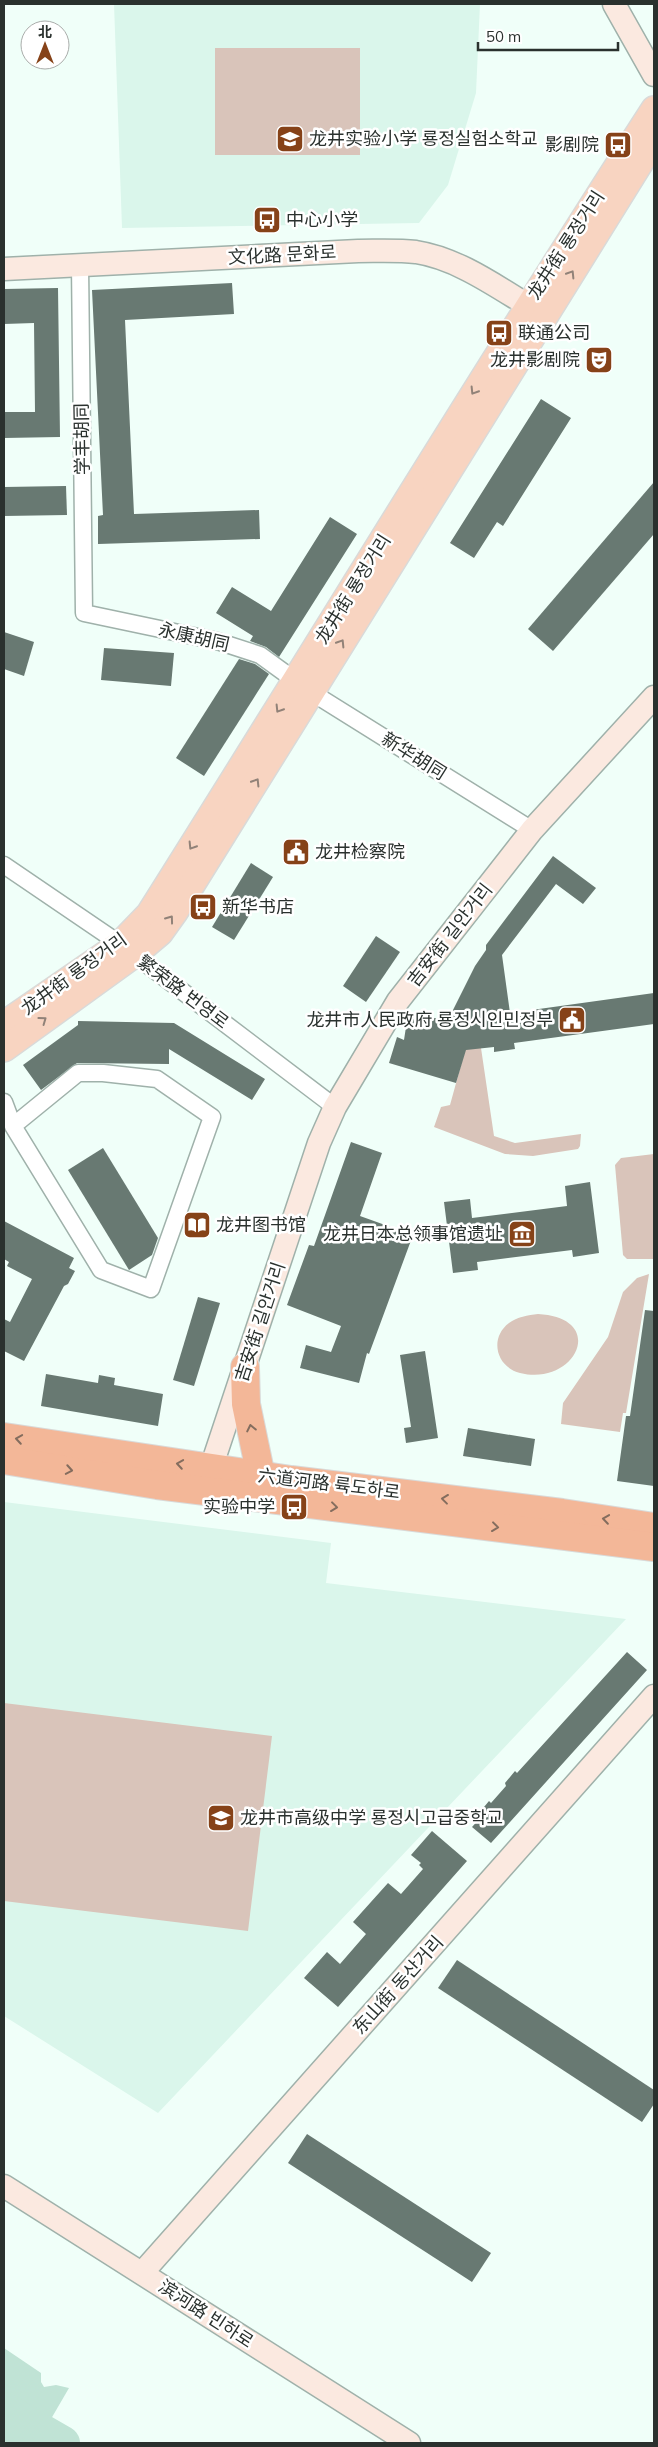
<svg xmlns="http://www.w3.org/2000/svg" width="658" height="2447" viewBox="0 0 658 2447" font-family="Mulish,'Noto Sans SC','Noto Sans KR',sans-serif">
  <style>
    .built { fill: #daf6eb }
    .green { fill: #d9c4ba }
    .water { fill: #c0e3d5 }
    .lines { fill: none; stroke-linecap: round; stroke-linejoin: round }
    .river { stroke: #c0e3d5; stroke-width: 34 }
    .building { fill: #687972 }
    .street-casing { stroke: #9fb1aa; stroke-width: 19 }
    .secondary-casing { stroke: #9fb1aa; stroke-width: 25 }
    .primary-casing { stroke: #d9dad9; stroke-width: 28 }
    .highway-casing { stroke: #d9dad9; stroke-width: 30 }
    .street { stroke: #fff; stroke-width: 16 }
    .secondary { stroke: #fbe9e0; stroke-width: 22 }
    .primary { stroke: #f8d4c1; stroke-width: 25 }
    .highway { stroke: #f3b798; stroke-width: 28 }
    .oneway { stroke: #918278 }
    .oneway2 { stroke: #846d5e }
    .labels { text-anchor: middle; stroke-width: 5; stroke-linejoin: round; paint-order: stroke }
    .poi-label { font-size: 18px; fill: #2a312e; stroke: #fff; text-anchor: start }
    .street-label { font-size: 18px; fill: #2a312e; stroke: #fff }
  </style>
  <rect width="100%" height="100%" fill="#f0fff9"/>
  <g class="built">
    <polygon points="114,4 480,4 476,93 448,185 419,223 122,228"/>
    <polygon points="4,1502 331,1543 326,1583 626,1619 158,2113 4,2016"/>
  </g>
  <g class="green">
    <rect x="215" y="48" width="145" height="107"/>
    <polygon points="466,1047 481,1048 494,1136 515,1143 581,1134 580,1146 578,1149 533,1156 505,1154 434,1127 441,1107 450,1105"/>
    <polygon points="654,1154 654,1259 627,1259 623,1255 615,1165 621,1158"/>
    <polygon points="649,1274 626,1413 623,1413 620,1432 561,1424 563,1403 608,1337 623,1292 637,1278"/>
    <path d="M 538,1314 C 609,1318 575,1387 520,1373 C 496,1367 489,1338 509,1323 C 517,1317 528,1315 538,1314 Z"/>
    <polygon points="4,1703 272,1736 248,1931 4,1901"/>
  </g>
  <polygon class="water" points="4,2348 41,2373 41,2382 44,2387 56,2385 69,2388 37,2443 4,2443"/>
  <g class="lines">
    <polyline class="river" points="4,2409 63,2443"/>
  </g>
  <g class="building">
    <polygon points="232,283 234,314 125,320 134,514 259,510 260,539 98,544 98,516 103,515 92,290"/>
    <polygon points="58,288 60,437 4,438 4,412 35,412 34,323 4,324 4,289"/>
    <polygon points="541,399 571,418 503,526 497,522 474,558 450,543"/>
    <polygon points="654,482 654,534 553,651 528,629"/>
    <polygon points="66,486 67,515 4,516 4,487"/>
    <polygon points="330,517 357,534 279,657 266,647 250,641 253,636 216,613 232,587 271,611"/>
    <polygon points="4,632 34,642 24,676 4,669"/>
    <polygon points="104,648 174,653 171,686 101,680"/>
    <polygon points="239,659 255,664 269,674 204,776 176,758"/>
    <polygon points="553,856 596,888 583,904 556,884 502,955 510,1013 654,993 654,1024 514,1043 515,1049 494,1052 494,1047 466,1050 456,1083 389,1063 397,1037 404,1040 408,1014 448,1020 475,966 486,950 486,945"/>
    <polygon points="251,863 273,877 234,940 212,927"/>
    <polygon points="376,936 400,952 366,1002 343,986"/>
    <polygon points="78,1021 174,1023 265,1079 252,1100 169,1049 169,1064 77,1063 41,1090 23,1065 78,1025"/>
    <polygon points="351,1142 382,1153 360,1216 413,1235 369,1354 367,1353 359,1383 300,1368 306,1345 331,1352 341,1326 287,1305 309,1245 314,1246"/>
    <polygon points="103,1148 158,1238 152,1255 129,1270 68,1170"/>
    <polygon points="590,1182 599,1253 573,1257 572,1250 477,1262 478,1270 453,1273 444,1202 470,1199 472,1218 567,1206 565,1186"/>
    <polygon points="4,1221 74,1258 69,1268 75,1271 68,1284 64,1286 24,1361 4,1351 4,1319 10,1322 32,1279 7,1266 9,1262 4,1259"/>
    <polygon points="198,1297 220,1303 194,1386 173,1380"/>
    <polygon points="645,1310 654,1311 654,1486 617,1481 626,1416 630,1416"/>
    <polygon points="425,1351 438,1438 406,1443 404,1428 411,1427 400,1355"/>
    <polygon points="46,1374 98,1383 99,1375 115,1378 114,1385 163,1394 158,1426 41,1406"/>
    <polygon points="468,1428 535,1439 531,1466 463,1456"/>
    <polygon points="627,1652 647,1670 491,1843 472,1827 482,1816 479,1813 489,1801 491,1803 506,1786 505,1783 515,1771 517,1773"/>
    <polygon points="432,1831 467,1861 338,2007 304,1978 327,1952 340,1964 366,1934 353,1922 388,1883 401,1894 423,1869 419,1865 421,1863 411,1855"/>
    <polygon points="457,1960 654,2090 654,2104 642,2122 438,1988"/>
    <polygon points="307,2134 491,2253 472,2282 288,2163"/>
  </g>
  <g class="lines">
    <g class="street-casing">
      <g id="street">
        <polyline points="80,265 84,613 217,641 260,655 311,692 532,830"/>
        <polyline points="4,865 120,944 335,1107"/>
        <polyline points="4,1102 13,1126 101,1270 151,1289 212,1117 157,1079 103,1073 78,1073 13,1126"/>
      </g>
    </g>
    <g class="secondary-casing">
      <g id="secondary">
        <polyline points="614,4 654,75"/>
        <path d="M 4,269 L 358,251 C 378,251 397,250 416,252 C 462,259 505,293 544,315"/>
        <polyline points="206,1483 319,1143 335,1107 398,1001 532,830 654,697"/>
        <polyline points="4,2186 409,2443"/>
        <polyline points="142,2273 654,1696"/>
      </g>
    </g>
    <g class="primary-casing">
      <g id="primary">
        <path d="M 4,1024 L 120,944 L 149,914 C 318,646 482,375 654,109"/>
        <polyline points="4,1049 134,955 160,933 175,912 654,141"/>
      </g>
    </g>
    <g class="highway-casing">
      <g id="highway">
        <polyline points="245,1367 246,1404 261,1476"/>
        <polyline points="4,1437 291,1480 562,1513 654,1527"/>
        <polyline points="4,1460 157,1485 654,1547"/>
      </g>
    </g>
    <use href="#street" class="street"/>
    <use href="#secondary" class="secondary"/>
    <use href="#primary" class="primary"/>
    <use href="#highway" class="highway"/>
  </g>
  <defs><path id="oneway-chevron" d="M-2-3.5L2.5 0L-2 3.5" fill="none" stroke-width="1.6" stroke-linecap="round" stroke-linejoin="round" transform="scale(1.25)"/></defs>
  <g class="oneway">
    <use href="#oneway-chevron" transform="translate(571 274) rotate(-58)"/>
    <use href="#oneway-chevron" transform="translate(474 391) rotate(122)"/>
    <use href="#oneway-chevron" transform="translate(341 643) rotate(-58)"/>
    <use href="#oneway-chevron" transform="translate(279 709) rotate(122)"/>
    <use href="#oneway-chevron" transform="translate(256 782) rotate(-58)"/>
    <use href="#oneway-chevron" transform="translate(192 846) rotate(122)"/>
    <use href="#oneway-chevron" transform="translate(170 919) rotate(-54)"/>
    <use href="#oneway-chevron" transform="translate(43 1020) rotate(-36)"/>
  </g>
  <g class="oneway2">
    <use href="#oneway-chevron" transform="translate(251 1428) rotate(-102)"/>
    <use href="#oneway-chevron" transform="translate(19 1439) rotate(-171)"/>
    <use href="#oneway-chevron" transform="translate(180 1464) rotate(-171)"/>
    <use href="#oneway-chevron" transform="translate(69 1470) rotate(10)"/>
    <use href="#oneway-chevron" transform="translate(445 1499) rotate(-173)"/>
    <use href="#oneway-chevron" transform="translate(334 1507) rotate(7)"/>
    <use href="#oneway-chevron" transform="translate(606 1519) rotate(-172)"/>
    <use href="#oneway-chevron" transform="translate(495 1527) rotate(7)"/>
  </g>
  <defs>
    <g id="school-square" transform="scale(1.4375)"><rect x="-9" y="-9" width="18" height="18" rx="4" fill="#864218" stroke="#fff"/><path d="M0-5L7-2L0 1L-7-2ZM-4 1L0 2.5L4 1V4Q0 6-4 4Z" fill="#fff"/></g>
    <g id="bus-square" transform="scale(1.4375)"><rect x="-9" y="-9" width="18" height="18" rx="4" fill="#864218" stroke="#fff"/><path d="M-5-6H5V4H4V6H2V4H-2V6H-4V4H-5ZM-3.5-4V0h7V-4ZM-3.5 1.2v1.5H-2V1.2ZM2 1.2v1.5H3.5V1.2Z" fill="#fff"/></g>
    <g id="theatre-square" transform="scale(1.4375)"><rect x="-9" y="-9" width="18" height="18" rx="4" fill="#864218" stroke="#fff"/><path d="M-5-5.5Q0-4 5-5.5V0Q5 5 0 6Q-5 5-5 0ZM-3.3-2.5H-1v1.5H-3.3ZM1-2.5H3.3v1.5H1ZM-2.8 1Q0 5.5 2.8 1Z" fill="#fff"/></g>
    <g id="civic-square" transform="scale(1.4375)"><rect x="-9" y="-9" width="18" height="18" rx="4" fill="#864218" stroke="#fff"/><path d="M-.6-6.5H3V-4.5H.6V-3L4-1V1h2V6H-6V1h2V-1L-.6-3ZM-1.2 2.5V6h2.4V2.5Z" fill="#fff"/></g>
    <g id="library-square" transform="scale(1.4375)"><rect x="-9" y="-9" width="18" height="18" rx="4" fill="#864218" stroke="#fff"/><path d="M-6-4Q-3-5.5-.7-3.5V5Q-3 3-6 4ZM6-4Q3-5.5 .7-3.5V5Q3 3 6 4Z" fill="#fff"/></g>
    <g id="museum-square" transform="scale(1.4375)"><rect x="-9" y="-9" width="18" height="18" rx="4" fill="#864218" stroke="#fff"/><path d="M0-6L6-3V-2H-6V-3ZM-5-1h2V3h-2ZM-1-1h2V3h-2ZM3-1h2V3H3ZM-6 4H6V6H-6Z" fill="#fff"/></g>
  </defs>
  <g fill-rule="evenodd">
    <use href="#school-square" x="290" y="139"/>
    <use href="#bus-square" x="618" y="145"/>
    <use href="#bus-square" x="267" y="220"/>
    <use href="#bus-square" x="499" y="333"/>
    <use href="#theatre-square" x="599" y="360"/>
    <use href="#civic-square" x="296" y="852"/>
    <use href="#bus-square" x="203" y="907"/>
    <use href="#civic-square" x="572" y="1020"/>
    <use href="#library-square" x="197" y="1225"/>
    <use href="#museum-square" x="522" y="1234"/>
    <use href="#bus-square" x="294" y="1507"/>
    <use href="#school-square" x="221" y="1818"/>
  </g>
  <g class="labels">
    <g class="poi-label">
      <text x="309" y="145">龙井实验小学 룡정실험소학교</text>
      <text x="599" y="151" text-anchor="end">影剧院</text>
      <text x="286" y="226">中心小学</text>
      <text x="518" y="339">联通公司</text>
      <text x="580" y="366" text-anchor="end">龙井影剧院</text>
      <text x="315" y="858">龙井检察院</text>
      <text x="222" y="913">新华书店</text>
      <text x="553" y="1026" text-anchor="end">龙井市人民政府 룡정시인민정부</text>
      <text x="216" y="1231">龙井图书馆</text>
      <text x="503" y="1240" text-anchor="end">龙井日本总领事馆遗址</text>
      <text x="275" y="1513" text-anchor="end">实验中学</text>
      <text x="240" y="1824">龙井市高级中学 룡정시고급중학교</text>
    </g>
    <g class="street-label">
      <text transform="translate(566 245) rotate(-57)" y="6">龙井街 룡정거리</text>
      <text transform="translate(282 255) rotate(-3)" y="6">文化路 문화로</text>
      <text transform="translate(82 439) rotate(-91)" y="6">学丰胡同</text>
      <text transform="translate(353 589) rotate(-58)" y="6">龙井街 룡정거리</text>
      <text transform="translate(194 637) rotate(13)" y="6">永康胡同</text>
      <text transform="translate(414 756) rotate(32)" y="6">新华胡同</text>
      <text transform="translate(450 935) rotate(-52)" y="6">吉安街 길안거리</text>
      <text transform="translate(74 974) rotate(-36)" y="6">龙井街 룡정거리</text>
      <text transform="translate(183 992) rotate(37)" y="6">繁荣路 번영로</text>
      <text transform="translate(260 1322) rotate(-72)" y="6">吉安街 길안거리</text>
      <text transform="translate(329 1484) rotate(7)" y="6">六道河路 륙도하로</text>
      <text transform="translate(398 1985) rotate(-48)" y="6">东山街 동산거리</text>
      <text transform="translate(206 2314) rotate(33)" y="6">滨河路 빈하로</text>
    </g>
  </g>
  <rect width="658" height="2447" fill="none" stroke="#2a312e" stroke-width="10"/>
  <g transform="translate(45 45)"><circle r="24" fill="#ffffff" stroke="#aaadab"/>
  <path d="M0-4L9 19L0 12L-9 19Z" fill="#864218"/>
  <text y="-8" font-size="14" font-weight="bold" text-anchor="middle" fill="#2a312e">北</text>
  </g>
  <path d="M478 42v8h140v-8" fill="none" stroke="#2a312e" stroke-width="2.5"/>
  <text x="486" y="42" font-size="15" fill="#2a312e" stroke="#ffffff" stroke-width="4" paint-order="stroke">50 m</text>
</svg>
